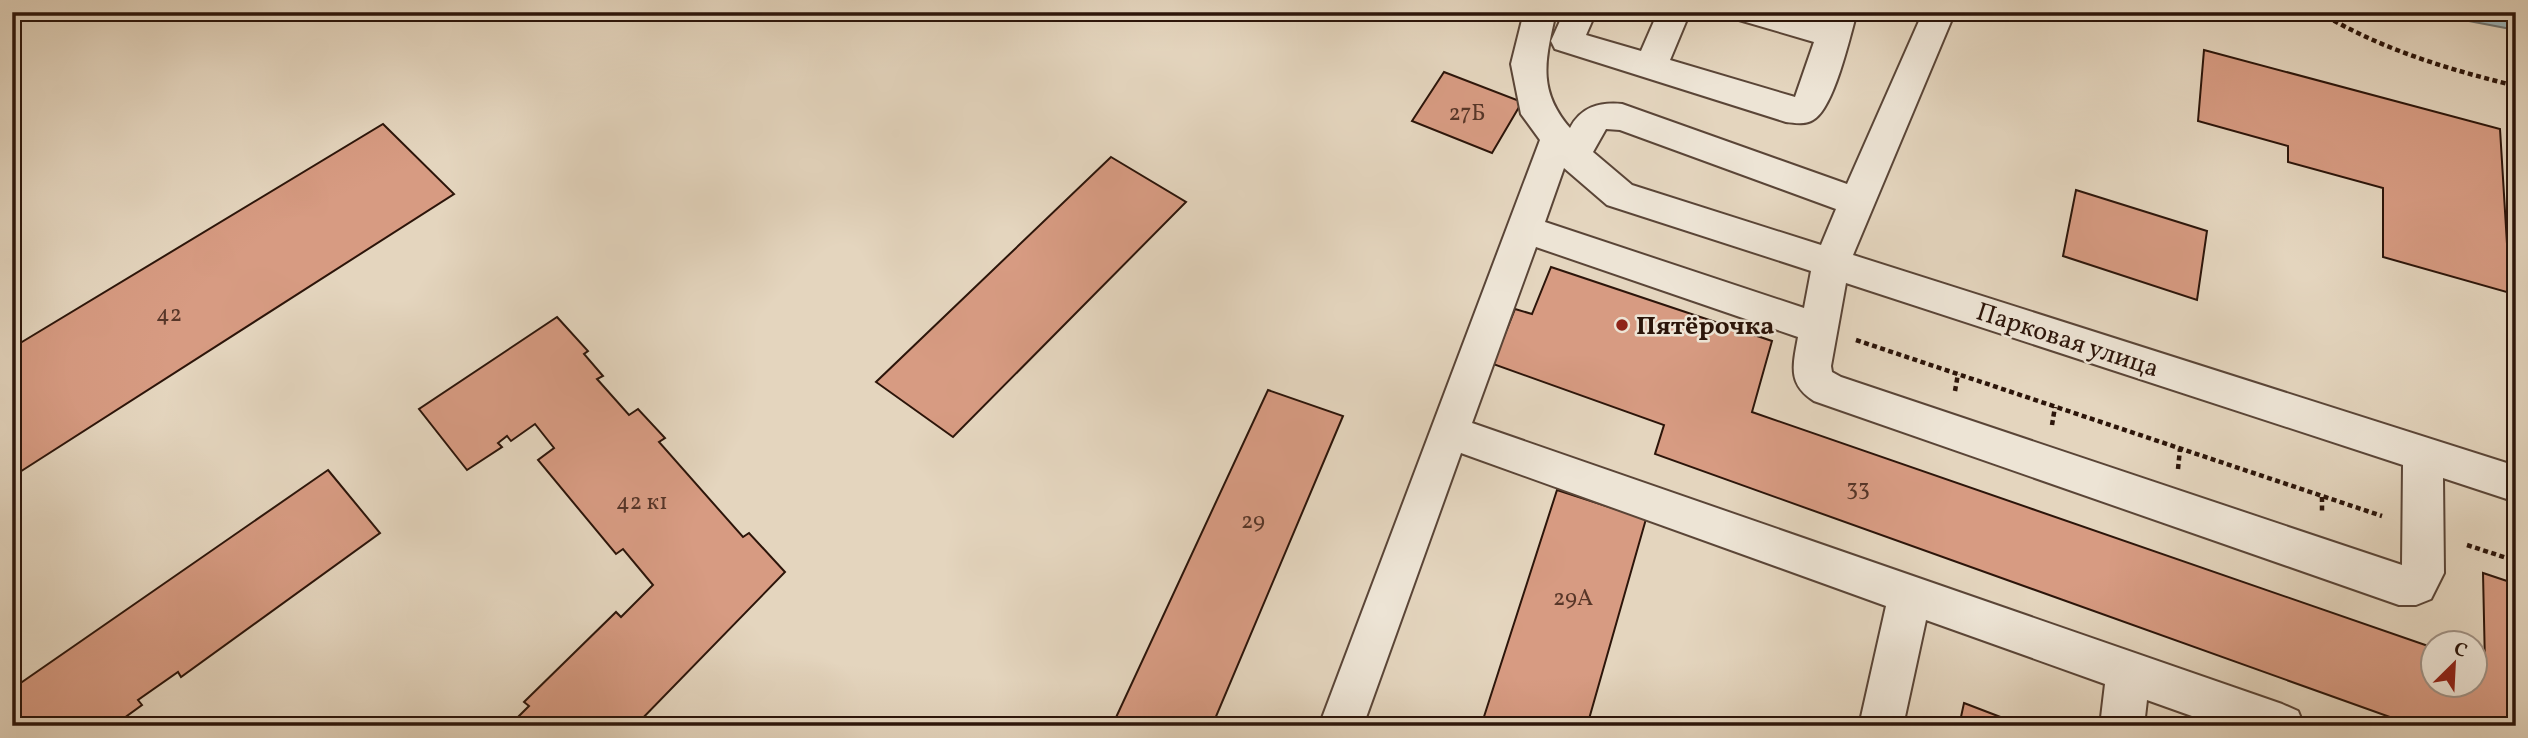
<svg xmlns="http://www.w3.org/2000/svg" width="2528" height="738" viewBox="0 0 2528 738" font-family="Vollkorn,serif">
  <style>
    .water { fill: #9bb6bc; stroke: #6f7675; stroke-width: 2 }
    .building { fill: #d79b82; stroke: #2c150a; stroke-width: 2 }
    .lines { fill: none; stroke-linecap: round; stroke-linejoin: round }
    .minor-casing { stroke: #5a4537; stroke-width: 4 }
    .path { stroke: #2c150a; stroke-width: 4.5; stroke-dasharray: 5 3.5; stroke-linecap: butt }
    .minor { fill: #ede4d5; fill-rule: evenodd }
    .poi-dot { fill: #8f2418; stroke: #ede4d5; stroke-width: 2.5 }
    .labels { text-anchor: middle; stroke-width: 5; stroke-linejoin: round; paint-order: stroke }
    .number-label { font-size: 23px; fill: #573628 }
    .poi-label { font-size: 26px; font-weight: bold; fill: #2c150a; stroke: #ede4d5; text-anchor: start }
    .street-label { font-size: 26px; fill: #2c150a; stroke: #ede4d5 }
  </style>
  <rect width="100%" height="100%" fill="#e4d5be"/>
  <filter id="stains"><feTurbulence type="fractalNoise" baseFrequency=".00286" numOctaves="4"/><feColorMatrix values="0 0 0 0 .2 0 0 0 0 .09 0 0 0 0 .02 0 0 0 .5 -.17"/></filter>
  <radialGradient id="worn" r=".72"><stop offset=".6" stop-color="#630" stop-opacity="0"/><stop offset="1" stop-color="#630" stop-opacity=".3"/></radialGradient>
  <polygon class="water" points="2422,12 2516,12 2516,30"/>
  <g class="building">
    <polygon points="2204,50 2500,129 2510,293 2383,257 2383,188 2288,162 2288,146 2198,121"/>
    <polygon points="1444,72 1522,102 1492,153 1412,121"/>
    <polygon points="383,124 454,194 12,477 12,348"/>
    <polygon points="1111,157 1186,202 953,437 876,382"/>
    <polygon points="2076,190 2207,231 2197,300 2063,256"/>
    <polygon points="1551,267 1772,341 1752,412 2434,648 2434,686 2476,686 2476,662 2485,665 2483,573 2516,584 2516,726 2415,726 1655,454 1664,425 1493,364 1515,309 1532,314"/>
    <polygon points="557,317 588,351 584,354 603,376 597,379 629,415 638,409 665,438 659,442 743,537 749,533 785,572 635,726 509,726 529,706 524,702 616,612 621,617 653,585 623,549 616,554 538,460 554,448 535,424 511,441 507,436 498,443 502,447 467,470 419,409"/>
    <polygon points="1268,390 1343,416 1212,726 1112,726"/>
    <polygon points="328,470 380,533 181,677 178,672 138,700 142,705 113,726 12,726 12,689"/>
    <polygon points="1557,490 1646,519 1587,726 1481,726"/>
    <polygon points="1964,703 2024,726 1959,726"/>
  </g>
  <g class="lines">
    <g class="minor-casing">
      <g id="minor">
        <path d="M 1524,12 L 1556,12 C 1546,58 1536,89 1570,128 C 1581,107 1599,102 1622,104 L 1847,184 L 1923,12 L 1955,12 L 1853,255 L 2516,466 L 2516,502 L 2443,478 L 2444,573 L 2431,599 L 2416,605 L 2399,605 L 1814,401 C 1787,384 1793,365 1798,337 L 1536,247 L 1472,423 L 2282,704 L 2298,711 L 2304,726 L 2220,726 L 2147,700 L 2144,726 L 2100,726 L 2105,684 L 1926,620 L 1903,726 L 1859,726 L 1886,606 L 1461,453 L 1363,726 L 1319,726 L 1540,140 L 1521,114 L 1511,64 ZM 1606,129 L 1620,130 L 1836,209 L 1821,245 L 1632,185 L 1593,152 ZM 1564,168 L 1607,205 L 1811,271 L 1804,308 L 1545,222 ZM 1846,283 L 2403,465 L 2402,565 L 1841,377 L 1832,372 L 1831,366 Z"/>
        <path d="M 1564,12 L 1596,12 L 1586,35 L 1641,51 L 1658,12 L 1690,12 L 1670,60 L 1795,97 L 1814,42 L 1739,20 L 1734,12 L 1791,12 L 1822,21 L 1825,12 L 1857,12 C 1850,36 1834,109 1813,120 C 1805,125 1795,123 1786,122 L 1555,49 L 1551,41 Z"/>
      </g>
    </g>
    <g class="path">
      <path d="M 2319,12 C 2380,49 2447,69 2516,86"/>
      <polyline points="1856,340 2382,516"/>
      <polyline points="1955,391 1958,374"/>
      <polyline points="2052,425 2055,407"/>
      <polyline points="2178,469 2180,449"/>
      <polyline points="2322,497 2322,514"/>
      <polyline points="2467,545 2516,561"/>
    </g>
    <use href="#minor" class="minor"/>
  </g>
  <circle class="poi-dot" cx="1622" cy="325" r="7"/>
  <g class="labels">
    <g class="number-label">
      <text x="1467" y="120">27Б</text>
      <text x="169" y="321">42</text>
      <text x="1858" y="495">33</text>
      <text x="642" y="509">42 к1</text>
      <text x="1253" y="528">29</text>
      <text x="1573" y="605">29А</text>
    </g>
    <g class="poi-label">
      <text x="1636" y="334">Пятёрочка</text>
    </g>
    <g class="street-label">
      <text transform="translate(2068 339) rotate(18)" y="9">Парковая улица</text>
    </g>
  </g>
  <rect width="2528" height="738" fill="none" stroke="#e4d5be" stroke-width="42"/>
  <rect x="14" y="14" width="2500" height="710" fill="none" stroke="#2c150a" stroke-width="3.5"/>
  <rect x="21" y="21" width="2486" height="696" fill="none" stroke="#2c150a" stroke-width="2"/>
  <g transform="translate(2454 664) rotate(24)"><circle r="33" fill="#ede4d5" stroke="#a09184" stroke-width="2"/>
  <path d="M0-5L12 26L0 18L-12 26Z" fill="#8f2418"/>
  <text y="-10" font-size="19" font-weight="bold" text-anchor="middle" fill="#2c150a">С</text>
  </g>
  <rect width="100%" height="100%" filter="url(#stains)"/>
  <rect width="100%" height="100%" fill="url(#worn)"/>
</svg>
